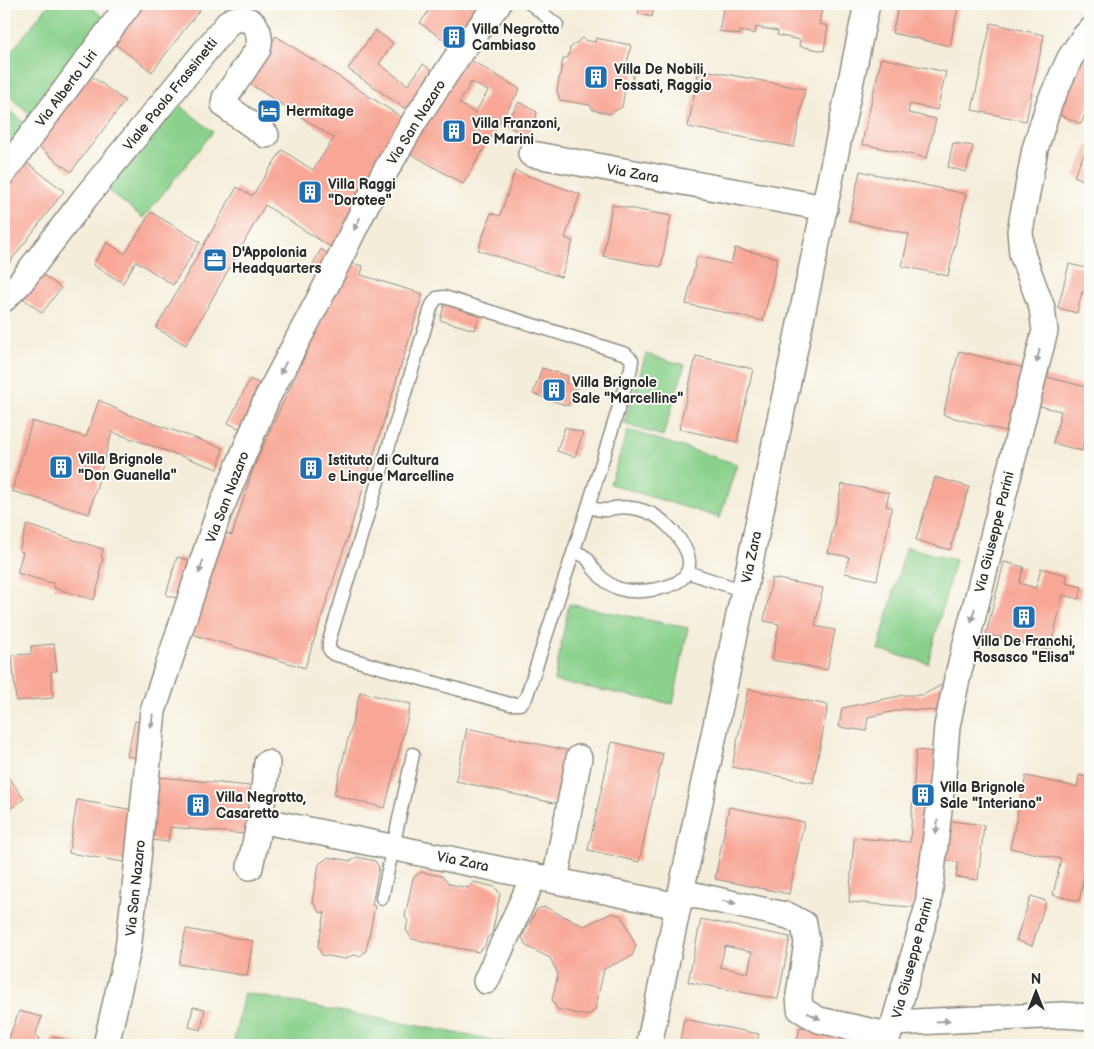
<svg xmlns="http://www.w3.org/2000/svg" width="1094" height="1049" viewBox="0 0 1094 1049" font-family="'Balsamiq Sans',sans-serif">
  <style>
    .green { fill: #8ad18c; stroke: #5a7e5c }
    .building { fill: #f8a797; fill-rule: evenodd }
    .lines { fill: none; stroke-linecap: round; stroke-linejoin: round }
    .lane-casing { stroke: #908c82; stroke-width: 15 }
    .street-casing { stroke: #908c82; stroke-width: 28 }
    .lane { stroke: #fff; stroke-width: 12 }
    .street { stroke: #fff; stroke-width: 25 }
    .oneway { fill: #a0a0a0 }
    .labels { text-anchor: middle; stroke-width: 4; stroke-linejoin: round; paint-order: stroke }
    .poi-label { font-size: 14px; font-weight: bold; fill: #2b2b2b; stroke: #fdfcf7; text-anchor: start }
    .street-label { font-size: 14px; fill: #2b2b2b; stroke: #fdfcf7 }
  </style>
  <rect width="100%" height="100%" fill="#fdfcf7"/>
  <filter id="ink" filterUnits="userSpaceOnUse"><feTurbulence type="fractalNoise" baseFrequency=".02" numOctaves="2"/><feDisplacementMap in="SourceGraphic" scale="10" xChannelSelector="R" yChannelSelector="G"/><feConvolveMatrix kernelMatrix="1 2 1 2 8 2 1 2 1" color-interpolation-filters="sRGB"/></filter>
  <filter id="wash" filterUnits="userSpaceOnUse"><feTurbulence type="fractalNoise" baseFrequency=".0096" numOctaves="4" result="noise"/><feDisplacementMap in="SourceGraphic" scale="20" xChannelSelector="R" yChannelSelector="G"/><feGaussianBlur stdDeviation="1.12" result="paint"/><feColorMatrix in="noise" values="0 0 0 0 0 0 0 0 0 0 0 0 0 0 0 0 0 1.4 0 .05"/><feComposite in="paint" operator="in"/></filter>
  <g filter="url(#wash)">
    <rect width="100%" height="100%" fill="#f4edda"/>
    <g class="green">
      <polygon points="49,4 87,4 107,20 32,115 4,93 4,61"/>
      <polygon points="176,102 213,132 143,218 105,188"/>
      <polygon points="4,106 27,125 4,155"/>
      <polygon points="646,354 685,365 663,436 624,424"/>
      <polygon points="628,430 737,464 720,518 610,484"/>
      <polygon points="906,547 955,560 928,663 878,650"/>
      <polygon points="569,604 688,628 673,704 554,681"/>
      <polygon points="244,993 519,1045 233,1045"/>
    </g>
    <g id="blocks">
      <g class="building">
        <polygon points="137,4 204,4 152,72 110,40"/>
        <polygon points="434,4 493,4 459,51 420,23"/>
        <polygon points="640,4 655,4 652,17 638,14"/>
        <polygon points="724,4 823,4 819,24 828,26 824,51 799,46 800,40 777,35 778,31 756,27 755,34 740,31 740,35 719,31"/>
        <polygon points="899,4 946,4 958,7 950,46 892,33"/>
        <polygon points="991,23 1044,35 1026,121 972,110"/>
        <polygon points="375,30 393,43 379,64 408,85 423,64 441,77 414,115 348,69"/>
        <polygon points="276,36 409,122 332,248 265,205 186,345 156,328 237,187 252,196 282,150 313,170 334,138 247,82"/>
        <polygon points="582,38 584,40 595,42 596,38 631,45 626,68 634,70 632,84 626,83 622,107 610,114 593,110 590,105 560,100 557,90 563,59 568,57 570,50 569,49"/>
        <polygon points="1079,50 1090,55 1090,103 1081,124 1053,112"/>
        <path d="M 460,54 L 520,89 L 463,184 L 403,149 ZM 471,82 L 488,91 L 475,113 L 459,103 Z"/>
        <polygon points="881,58 946,72 937,110 910,104 908,113 936,119 927,158 862,144"/>
        <polygon points="699,69 805,89 794,147 688,127"/>
        <polygon points="90,75 125,101 71,172 36,145"/>
        <polygon points="519,102 537,112 536,118 526,136 505,125"/>
        <polygon points="1090,141 1090,183 1074,176"/>
        <polygon points="953,143 973,146 966,172 948,167"/>
        <polygon points="26,162 64,191 4,270 4,192"/>
        <polygon points="515,171 580,194 565,238 573,241 561,277 478,250 491,213 500,216"/>
        <polygon points="860,171 966,194 948,276 902,266 909,234 849,221"/>
        <polygon points="612,205 671,216 661,267 603,256"/>
        <polygon points="151,212 200,242 173,285 136,261 123,283 93,265 107,242 125,254"/>
        <polygon points="735,248 778,258 763,321 686,304 697,256 731,264"/>
        <polygon points="321,249 332,256 323,273 312,266"/>
        <polygon points="349,263 363,266 361,275 423,294 358,505 305,668 182,631 215,530 232,535 252,472 269,432"/>
        <polygon points="1069,264 1090,269 1090,294 1082,292 1077,313 1058,308"/>
        <polygon points="38,271 61,288 42,313 20,296"/>
        <polygon points="445,303 480,313 475,330 440,320"/>
        <polygon points="959,351 1032,370 1016,434 943,415"/>
        <polygon points="696,356 753,369 737,442 679,429"/>
        <polygon points="542,368 568,376 566,383 575,386 568,406 533,394"/>
        <polygon points="1039,375 1090,388 1090,421 1082,451 1053,443 1061,411 1031,404"/>
        <polygon points="250,379 266,387 245,431 228,423"/>
        <polygon points="99,400 124,413 223,448 218,469 112,432 89,514 12,491 32,421 86,437"/>
        <polygon points="565,427 583,433 575,457 557,451"/>
        <polygon points="935,477 969,487 950,550 916,540"/>
        <polygon points="842,484 889,493 886,506 892,507 877,580 845,573 849,557 828,553"/>
        <polygon points="27,525 103,549 101,557 103,558 99,574 101,575 94,600 54,588 55,584 17,573 23,552 19,551"/>
        <polygon points="177,557 195,562 184,600 166,595"/>
        <polygon points="1004,562 1024,567 1019,583 1036,588 1041,568 1067,575 1066,583 1082,587 1079,599 1063,595 1050,650 986,634"/>
        <polygon points="772,578 823,588 815,626 835,630 827,670 772,660 779,624 764,621"/>
        <polygon points="54,644 57,671 51,671 53,698 16,701 12,655 31,654 31,646"/>
        <polygon points="947,682 942,711 905,709 868,717 866,731 839,727 842,708 904,695 923,695"/>
        <polygon points="748,689 828,705 813,783 732,767"/>
        <polygon points="360,692 411,704 385,808 334,795"/>
        <polygon points="135,721 149,723 142,759 127,756"/>
        <polygon points="467,728 570,751 558,804 456,781"/>
        <polygon points="612,742 663,754 639,862 588,850"/>
        <polygon points="916,750 936,752 924,908 849,902 854,838 910,842"/>
        <polygon points="4,771 24,799 4,813"/>
        <polygon points="1079,775 1090,778 1090,866 1086,865 1079,901 1053,895 1061,859 1010,848 1026,776 1077,787"/>
        <polygon points="150,776 250,786 245,834 170,827 168,842 144,839"/>
        <polygon points="77,800 139,811 130,863 69,853"/>
        <polygon points="729,807 804,822 789,894 715,879"/>
        <polygon points="943,820 984,825 978,880 956,877 958,862 938,860"/>
        <polygon points="329,857 351,861 357,857 375,861 379,867 372,905 375,906 366,951 360,956 353,955 345,959 322,955 318,946 325,913 319,912 312,901 319,864"/>
        <polygon points="421,872 442,876 449,884 468,888 474,882 495,887 500,894 492,934 487,938 485,946 478,952 412,939 406,930 408,921 405,917 413,878"/>
        <polygon points="1031,896 1046,901 1032,946 1016,940"/>
        <polygon points="545,907 584,926 612,913 622,916 636,946 632,956 604,969 595,1010 587,1016 557,1009 552,1000 558,974 550,958 526,946 522,937 537,909"/>
        <path d="M 701,919 L 790,937 L 778,999 L 688,982 ZM 725,946 L 752,952 L 748,973 L 720,967 Z"/>
        <polygon points="186,929 253,941 247,976 179,964"/>
        <polygon points="193,1007 205,1009 201,1030 189,1027"/>
        <polygon points="19,1011 42,1017 35,1036 39,1037 37,1045 20,1045 8,1041"/>
        <polygon points="684,1019 759,1034 756,1045 679,1045"/>
        <polygon points="800,1027 859,1037 859,1045 796,1045"/>
        <polygon points="53,1036 83,1045 50,1045"/>
      </g>
    </g>
  </g>
  <g filter="url(#ink)">
    <use href="#blocks" fill-opacity="0" stroke="#908c82" stroke-width="1"/>
    <g class="lines">
      <g class="lane-casing">
        <g id="lane">
          <polyline points="531,4 557,25"/>
          <polygon points="444,297 626,354 632,360 631,368 588,507 526,698 520,704 510,704 333,654 329,649 329,641 432,305 437,298"/>
          <path d="M 574,551 C 577,553 581,554 584,556 C 588,558 591,564 593,568 C 600,577 609,586 620,589 C 636,594 679,590 687,572 C 697,553 668,522 652,514 C 641,509 627,506 614,508 C 610,509 607,511 603,510 C 598,510 593,508 588,507"/>
          <polyline points="687,572 744,591"/>
          <polyline points="382,898 413,754"/>
        </g>
      </g>
      <g class="street-casing">
        <g id="street">
          <polyline points="531,154 825,208"/>
          <polyline points="4,172 129,4"/>
          <path d="M 4,299 L 20,283 L 85,198 L 229,22 C 242,14 258,21 259,37 C 260,41 259,45 258,49 L 225,98 L 224,104 L 228,108 L 266,135"/>
          <polyline points="260,820 267,763"/>
          <polyline points="250,867 260,820 678,906"/>
          <polyline points="555,880 579,758"/>
          <polyline points="681,892 789,916 804,924 807,943 799,995 800,1009 819,1020 888,1035"/>
          <polyline points="486,981 534,876"/>
          <polyline points="894,1023 1063,1015 1090,1017"/>
          <polyline points="106,1045 128,949 134,898 153,711 218,515 267,398 326,286 367,203 415,120 461,51 498,4"/>
          <polyline points="649,1045 867,4"/>
          <polyline points="886,1045 888,1035 894,1023 928,906 943,775 947,726 957,679 1045,331 1042,308 1022,254 1020,231 1035,149 1049,104 1070,58 1084,37 1090,31"/>
        </g>
      </g>
      <use href="#lane" class="lane"/>
      <use href="#street" class="street"/>
    </g>
    <defs><path id="oneway-solid" d="M-6-.8H1V-3.2L6.5 0L1 3.2V.8H-6Z" transform="scale(1.25)"/></defs>
    <g class="oneway">
      <use href="#oneway-solid" transform="translate(357 224) rotate(116)"/>
      <use href="#oneway-solid" transform="translate(1038 356) rotate(104)"/>
      <use href="#oneway-solid" transform="translate(283 368) rotate(118)"/>
      <use href="#oneway-solid" transform="translate(201 567) rotate(108)"/>
      <use href="#oneway-solid" transform="translate(973 615) rotate(104)"/>
      <use href="#oneway-solid" transform="translate(152 721) rotate(96)"/>
      <use href="#oneway-solid" transform="translate(937 827) rotate(96)"/>
      <use href="#oneway-solid" transform="translate(729 902) rotate(12)"/>
      <use href="#oneway-solid" transform="translate(814 1016) rotate(26)"/>
      <use href="#oneway-solid" transform="translate(943 1021) rotate(-3)"/>
    </g>
  </g>
  <defs>
    <g id="building-square" transform="scale(1.25)"><rect x="-9" y="-9" width="18" height="18" rx="4" fill="#1f6fb2" stroke="#fdfcf7"/><path d="M-4-6H4V6H1V3H-1V6H-4ZM-2.5-4.3h1.7v1.8h-1.7ZM.8-4.3h1.7v1.8H.8ZM-2.5-1h1.7V.8h-1.7ZM.8-1h1.7V.8H.8Z" fill="#fff"/></g>
    <g id="hotel-square" transform="scale(1.25)"><rect x="-9" y="-9" width="18" height="18" rx="4" fill="#1f6fb2" stroke="#fdfcf7"/><path d="M-6-4.5h1.5V1H6V5H4.5V3h-9V5H-6ZM-4 0a1.8 1.8 0 1 1 3.6 0ZM.5 0V-2.5h3Q6-2.5 6 0Z" fill="#fff"/></g>
    <g id="office-square" transform="scale(1.25)"><rect x="-9" y="-9" width="18" height="18" rx="4" fill="#1f6fb2" stroke="#fdfcf7"/><path d="M-6-3h4V-5.5h4V-3h4V5H-6ZM-1-4.5V-3h2v-1.5ZM-6 0V1H6V0Z" fill="#fff"/></g>
  </defs>
  <g fill-rule="evenodd">
    <use href="#building-square" x="454" y="37"/>
    <use href="#building-square" x="596" y="77"/>
    <use href="#hotel-square" x="269" y="111"/>
    <use href="#building-square" x="454" y="131"/>
    <use href="#building-square" x="310" y="192"/>
    <use href="#office-square" x="215" y="260"/>
    <use href="#building-square" x="554" y="390"/>
    <use href="#building-square" x="61" y="467"/>
    <use href="#building-square" x="311" y="468"/>
    <use href="#building-square" x="1024" y="617"/>
    <use href="#building-square" x="923" y="795"/>
    <use href="#building-square" x="198" y="805"/>
  </g>
  <g class="labels">
    <g class="poi-label">
      <text x="472" y="34">Villa Negrotto<tspan x="472" dy="16">Cambiaso</tspan></text>
      <text x="614" y="74">Villa De Nobili,<tspan x="614" dy="16">Fossati, Raggio</tspan></text>
      <text x="286" y="116">Hermitage</text>
      <text x="472" y="128">Villa Franzoni,<tspan x="472" dy="16">De Marini</tspan></text>
      <text x="328" y="189">Villa Raggi<tspan x="328" dy="16">"Dorotee"</tspan></text>
      <text x="232" y="257">D'Appolonia<tspan x="232" dy="16">Headquarters</tspan></text>
      <text x="572" y="387">Villa Brignole<tspan x="572" dy="16">Sale "Marcelline"</tspan></text>
      <text x="78" y="464">Villa Brignole<tspan x="78" dy="16">"Don Guanella"</tspan></text>
      <text x="328" y="465">Istituto di Cultura<tspan x="328" dy="16">e Lingue Marcelline</tspan></text>
      <text x="1024" y="646" text-anchor="middle">Villa De Franchi,<tspan x="1024" dy="16">Rosasco "Elisa"</tspan></text>
      <text x="940" y="792">Villa Brignole<tspan x="940" dy="16">Sale "Interiano"</tspan></text>
      <text x="216" y="802">Villa Negrotto,<tspan x="216" dy="16">Casaretto</tspan></text>
    </g>
    <g class="street-label">
      <text transform="translate(66 88) rotate(-53)" y="5">Via Alberto Liri</text>
      <text transform="translate(170 94) rotate(-51)" y="5">Viale Paola Frassinetti</text>
      <text transform="translate(416 122) rotate(-58)" y="5">Via San Nazaro</text>
      <text transform="translate(633 173) rotate(10)" y="5">Via Zara</text>
      <text transform="translate(227 497) rotate(-69)" y="5">Via San Nazaro</text>
      <text transform="translate(994 532) rotate(-76)" y="5">Via Giuseppe Parini</text>
      <text transform="translate(751 557) rotate(-78)" y="5">Via Zara</text>
      <text transform="translate(463 861) rotate(12)" y="5">Via Zara</text>
      <text transform="translate(135 888) rotate(-84)" y="5">Via San Nazaro</text>
      <text transform="translate(912 958) rotate(-75)" y="5">Via Giuseppe Parini</text>
    </g>
  </g>
  <rect width="1094" height="1049" fill="none" stroke="#fdfcf7" stroke-width="20"/>
  <g transform="translate(1036 992)" stroke="#fdfcf7" stroke-width="4" paint-order="stroke">
  <path d="M0-4L9 19L0 12L-9 19Z" fill="#2b2b2b"/>
  <text y="-8" font-size="14" font-weight="bold" text-anchor="middle" fill="#2b2b2b">N</text>
  </g>
</svg>
